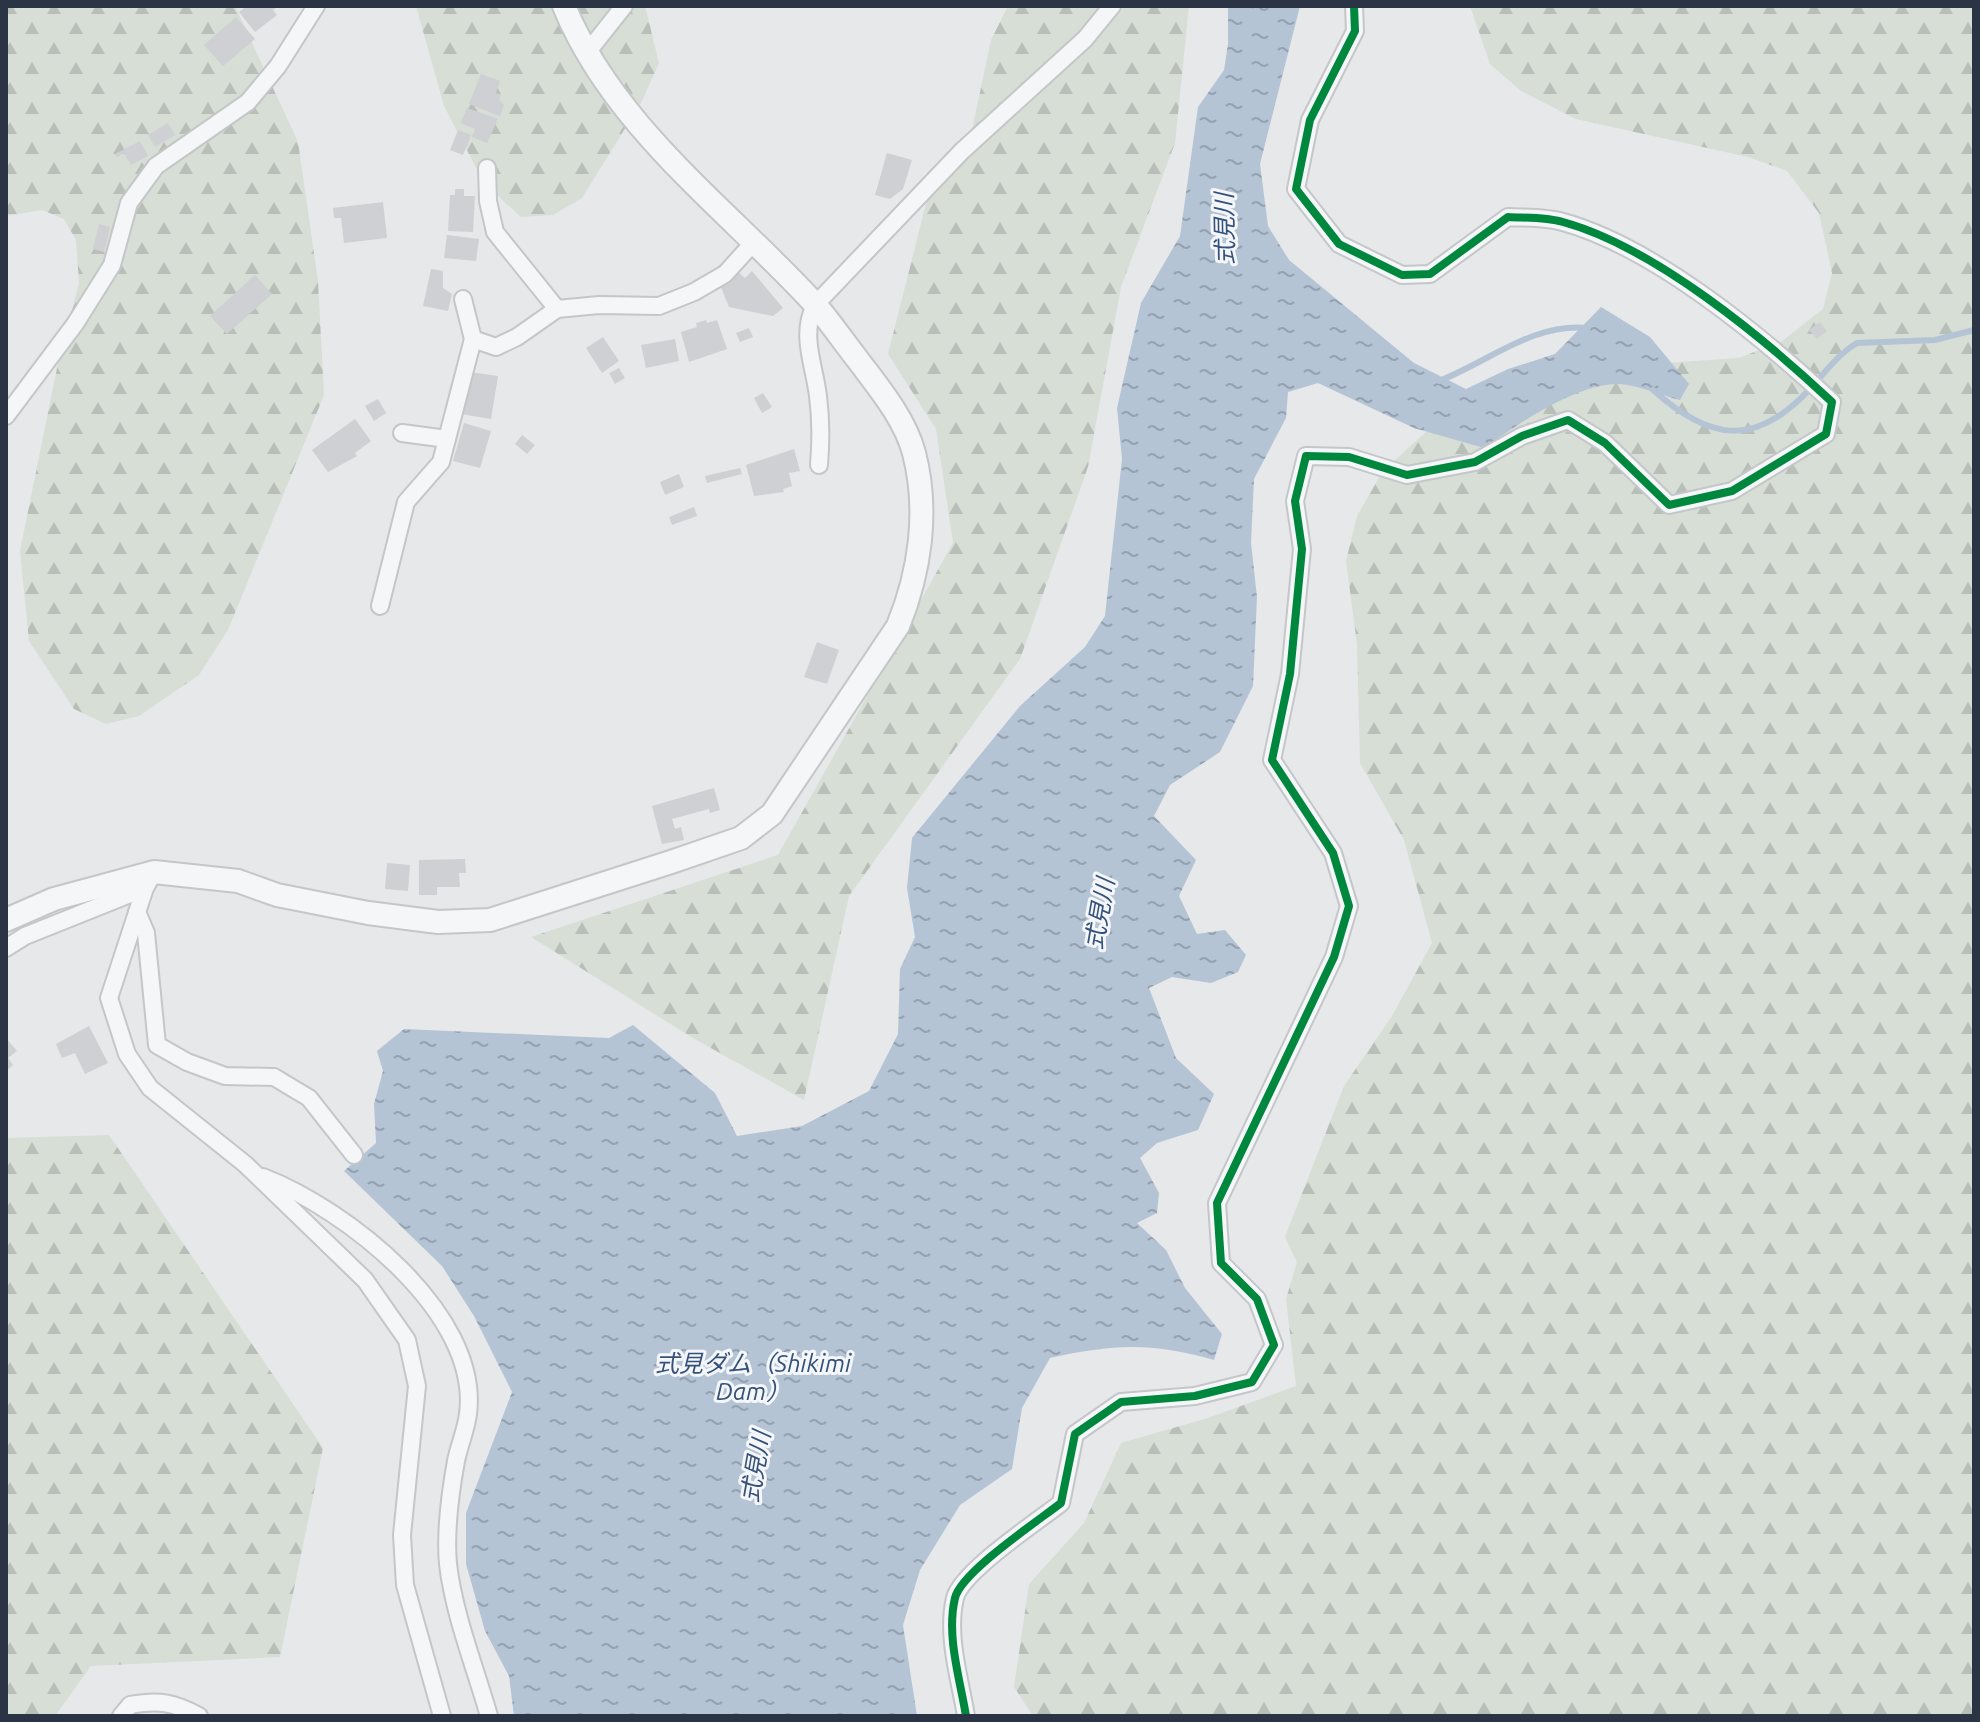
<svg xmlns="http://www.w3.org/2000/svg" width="1980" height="1722" viewBox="0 0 1980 1722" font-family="Ubuntu,'Noto Sans JP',sans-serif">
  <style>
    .forest { fill: url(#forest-firs) }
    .water { fill: url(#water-ripples) }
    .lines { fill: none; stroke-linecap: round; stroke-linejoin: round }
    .stream { stroke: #b4c4d5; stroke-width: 6 }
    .building { fill: #ced0d3 }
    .minor-casing { stroke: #c4c6c8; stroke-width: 20 }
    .tertiary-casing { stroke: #c4c6c8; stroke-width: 26 }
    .minor { stroke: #f5f6f7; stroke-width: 16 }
    .tertiary { stroke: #f5f6f7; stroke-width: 22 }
    .cycleway-casing { stroke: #f4f6f9; stroke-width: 13 }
    .cycleway { stroke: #00873e; stroke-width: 8 }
    .labels { text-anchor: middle; stroke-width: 6; stroke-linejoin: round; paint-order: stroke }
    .water-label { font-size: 24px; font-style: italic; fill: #34527a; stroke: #f4f6f9 }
  </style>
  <defs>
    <pattern id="forest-firs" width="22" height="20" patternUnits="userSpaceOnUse" patternTransform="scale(2)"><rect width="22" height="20" fill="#d6ded6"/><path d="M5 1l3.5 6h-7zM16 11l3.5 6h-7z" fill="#b8bfb9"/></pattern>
    <pattern id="water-ripples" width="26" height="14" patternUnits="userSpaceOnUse" patternTransform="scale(2)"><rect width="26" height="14" fill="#b4c4d5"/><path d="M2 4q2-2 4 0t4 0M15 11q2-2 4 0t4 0" fill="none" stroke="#93a0af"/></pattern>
  </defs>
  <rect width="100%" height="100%" fill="#e6e8ea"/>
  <g class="forest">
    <polygon points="6,6 235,6 298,142 318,281 324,395 228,630 199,675 139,716 106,724 74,709 29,641 20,551 57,368 79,283 76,240 64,219 42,210 6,216"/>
    <polygon points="416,6 645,6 659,63 642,101 582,198 553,215 521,217 484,183 444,106"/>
    <polygon points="1008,6 1189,6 1175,143 1121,287 1088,467 1020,659 849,896 804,1100 693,1038 531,937 778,855 953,543 936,429 888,354 928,196 972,130 991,40"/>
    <polygon points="1470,6 1974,6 1974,1716 1033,1716 1014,1687 1029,1584 1084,1523 1121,1443 1208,1418 1296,1386 1286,1299 1297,1262 1285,1237 1344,1086 1392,1016 1432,943 1404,840 1360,763 1357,644 1346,561 1357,516 1383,471 1457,404 1535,372 1739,358 1782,341 1823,309 1832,273 1819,213 1787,171 1748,157 1576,119 1521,91 1490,64"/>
    <polygon points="109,1135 323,1448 280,1657 91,1666 55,1716 6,1716 6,1138"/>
  </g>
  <path class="water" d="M 1228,6 L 1300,6 L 1260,164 L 1268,226 L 1289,260 L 1414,363 L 1466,389 L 1508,369 L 1555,354 L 1601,307 L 1650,337 L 1689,384 L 1680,400 C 1661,395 1638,385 1619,384 C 1577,383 1516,425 1484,448 L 1414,428 L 1318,383 L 1288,392 L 1286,418 L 1254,479 L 1251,543 L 1257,597 L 1253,686 L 1220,752 L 1170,785 L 1154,816 L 1196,860 L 1179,896 L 1197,934 L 1225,930 L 1246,955 L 1238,972 L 1211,983 L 1172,977 L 1149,988 L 1176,1058 L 1214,1094 L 1198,1130 L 1157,1143 L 1140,1158 L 1159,1193 L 1157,1213 L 1137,1223 L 1166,1250 L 1185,1288 L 1222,1334 L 1214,1360 C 1152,1342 1112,1344 1050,1358 L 1022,1408 L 1012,1469 L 960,1505 L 920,1570 L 903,1625 L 917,1716 L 514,1716 L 509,1676 L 485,1631 L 466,1564 L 466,1513 L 512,1392 L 474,1316 L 442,1266 L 344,1171 L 376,1143 L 374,1104 L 383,1071 L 377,1051 L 404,1029 L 609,1038 L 633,1025 L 715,1093 L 737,1136 L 802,1126 L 869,1091 L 898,1034 L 900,969 L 915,937 L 907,888 L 912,838 L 1020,706 L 1085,647 L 1105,616 L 1122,459 L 1117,408 L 1141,303 L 1180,236 L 1198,107 L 1224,70 L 1228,44 Z"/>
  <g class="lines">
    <g class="stream">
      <path d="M 1439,381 C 1488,362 1534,322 1588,328"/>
      <path d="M 1653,390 C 1708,439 1753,449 1808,391 C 1824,374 1838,354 1857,343 L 1935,340 L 1974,330"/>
    </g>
  </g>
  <g class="building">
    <polygon points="247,6 278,6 273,10 277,15 255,32 239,12"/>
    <polygon points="236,17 255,39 223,66 204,45"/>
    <polygon points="481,74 500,81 496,93 501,95 499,100 504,105 500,116 469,104"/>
    <polygon points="467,108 498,119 487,143 472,137 475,129 461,123"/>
    <polygon points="168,123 175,135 155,147 148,135"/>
    <polygon points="458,130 471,135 463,155 450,150"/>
    <polygon points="140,141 148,156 131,165 124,153 117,157 115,154"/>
    <polygon points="887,153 912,160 903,189 890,199 875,195"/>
    <polygon points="455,189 464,189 464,196 475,196 473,232 448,231 450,195 455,195"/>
    <polygon points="383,202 387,238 344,243 341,218 334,218 333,208"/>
    <polygon points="99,224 110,227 104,252 93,249"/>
    <polygon points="447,235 479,239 476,261 444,258"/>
    <polygon points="431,269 443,271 443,288 452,294 448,311 423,306"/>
    <polygon points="752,271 783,308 773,316 729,307 720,285 738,272 745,278"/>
    <polygon points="255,275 272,294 227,334 210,316"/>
    <polygon points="706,320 707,323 717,320 727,349 689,362 681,332 697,327 696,323"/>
    <polygon points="1820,322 1827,331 1817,339 1809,330"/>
    <polygon points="749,328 753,337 740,342 736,333"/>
    <polygon points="603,337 619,361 602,373 586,348"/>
    <polygon points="675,339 679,361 646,368 641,345"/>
    <polygon points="619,368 625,378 615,384 609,373"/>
    <polygon points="469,372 498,376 491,419 461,414"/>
    <polygon points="763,393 772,407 762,413 754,398"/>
    <polygon points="378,399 386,413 374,421 365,406"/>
    <polygon points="355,419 371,441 355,453 357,456 328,472 312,450"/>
    <polygon points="464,423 491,431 480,468 453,461"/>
    <polygon points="522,435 535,445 527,454 515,444"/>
    <polygon points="794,449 800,471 789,473 792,486 783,489 784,492 754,496 746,465"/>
    <polygon points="740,468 742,474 707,483 705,476"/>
    <polygon points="679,474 684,487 665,495 660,482"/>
    <polygon points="694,507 697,516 672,525 669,517"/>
    <polygon points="817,642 839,650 827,684 804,677"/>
    <polygon points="714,788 720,810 710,813 709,809 672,819 675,829 681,827 684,840 662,844 652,806"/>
    <polygon points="465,859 466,873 459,873 460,887 437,887 437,895 419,895 419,860"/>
    <polygon points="387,863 410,865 408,891 385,889"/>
    <polygon points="89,1026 108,1063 85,1074 75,1053 62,1058 56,1044"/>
    <polygon points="6,1038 17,1051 8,1058 13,1065 6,1071"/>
  </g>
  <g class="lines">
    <g class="minor-casing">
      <g id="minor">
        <polyline points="586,54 624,6"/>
        <polyline points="487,168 488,201 495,232 557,309 599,305 659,306 694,292 725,274 754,242"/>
        <polyline points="463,299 473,339 496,347 517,337 557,309"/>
        <polyline points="6,416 75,324 112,265 129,203 156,166 248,102 278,66 316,6"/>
        <polyline points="402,433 447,439"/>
        <path d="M 819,465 C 821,441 821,419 818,396 C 814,364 800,335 815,305 L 962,151 L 1085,39 L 1112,6"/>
        <polyline points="380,606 406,502 441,462 473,339"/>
        <polyline points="154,872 145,888 109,998 127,1054 150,1088 245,1164 365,1280 407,1340 417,1386 402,1535 405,1585 442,1716"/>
        <polyline points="137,912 146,933 157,1045 187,1062 225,1076 274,1077 309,1098 354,1155"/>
        <polyline points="6,948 25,936 145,888"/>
        <path d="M 263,1177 C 346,1209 481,1314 468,1414 C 466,1430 459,1446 456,1461 C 450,1494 445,1531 448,1564 C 454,1615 475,1667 489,1716"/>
        <path d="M 121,1716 L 130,1705 C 159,1700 173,1702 199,1716"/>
        <path d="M 966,1716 C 960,1679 946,1636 955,1598 C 961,1572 1038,1521 1061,1503 L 1075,1434 L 1121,1402 L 1195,1396 L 1252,1382 L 1274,1345 L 1257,1299 L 1221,1263 L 1217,1203 L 1334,957 L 1349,906 L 1333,853 L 1272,760 L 1290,674 L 1302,549 L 1295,501 L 1306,456 L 1349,457 L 1407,475 L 1475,462 L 1522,436 L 1568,420 L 1605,443 L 1669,505 L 1732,491 L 1826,434 L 1832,402 C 1764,338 1654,247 1563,222 C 1546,217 1526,218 1508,217 L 1430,274 L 1402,275 L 1339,244 L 1296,189 L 1310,120 L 1355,31 L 1354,6"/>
      </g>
    </g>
    <g class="tertiary-casing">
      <path id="tertiary" d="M 6,920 L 54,899 L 154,872 L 238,881 L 277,895 L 368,913 L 438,922 L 490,920 L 671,862 L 741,838 L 772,814 L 898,626 C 920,572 929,511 914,453 C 905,419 879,388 858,360 C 843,341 829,320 813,302 C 727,209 613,126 564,6"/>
    </g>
    <use href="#minor" class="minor"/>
    <use href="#tertiary" class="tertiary"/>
    <g class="cycleway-casing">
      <path id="cycleway" d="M 966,1716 C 960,1679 946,1636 955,1598 C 961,1572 1038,1521 1061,1503 L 1075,1434 L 1121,1402 L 1195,1396 L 1252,1382 L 1274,1345 L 1257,1299 L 1221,1263 L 1217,1203 L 1334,957 L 1349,906 L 1333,853 L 1272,760 L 1290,674 L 1302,549 L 1295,501 L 1306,456 L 1349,457 L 1407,475 L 1475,462 L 1522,436 L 1568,420 L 1605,443 L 1669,505 L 1732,491 L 1826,434 L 1832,402 C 1764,338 1654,247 1563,222 C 1546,217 1526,218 1508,217 L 1430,274 L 1402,275 L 1339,244 L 1296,189 L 1310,120 L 1355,31 L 1354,6"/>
    </g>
    <use href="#cycleway" class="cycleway"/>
  </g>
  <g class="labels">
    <g class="water-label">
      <text transform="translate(1225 229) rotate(-91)" y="8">式見川</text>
      <text transform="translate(1100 914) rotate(-80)" y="8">式見川</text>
      <text x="753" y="1372">式見ダム（Shikimi<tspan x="753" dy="28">Dam）</tspan></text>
      <text transform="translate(756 1467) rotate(-80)" y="8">式見川</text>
    </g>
  </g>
  <rect width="1980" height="1722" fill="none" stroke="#2b3445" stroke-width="16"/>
</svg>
